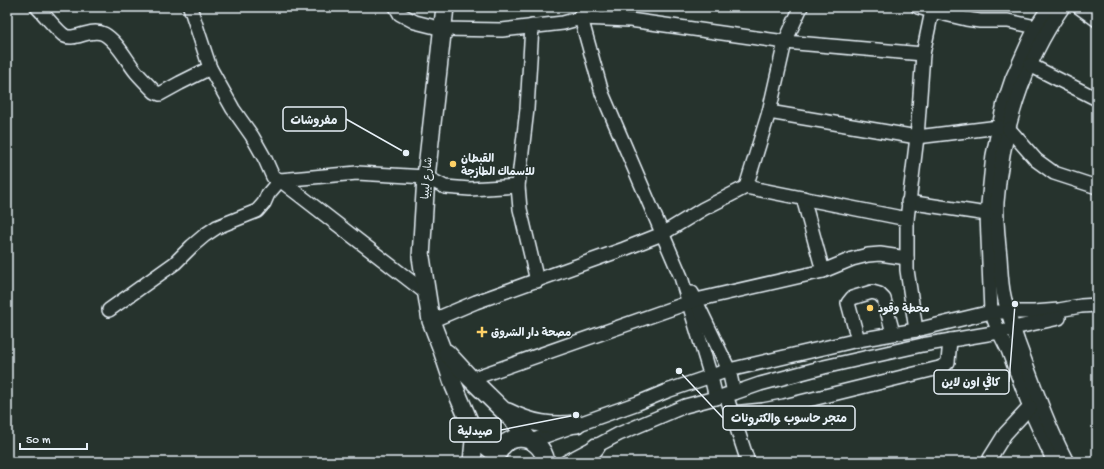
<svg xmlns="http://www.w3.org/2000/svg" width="1104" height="469" viewBox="0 0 1104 469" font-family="'Gochi Hand','Playpen Sans Arabic',sans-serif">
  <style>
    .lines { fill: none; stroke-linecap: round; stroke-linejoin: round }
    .minor-casing { stroke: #e8f1f8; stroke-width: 16 }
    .major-casing { stroke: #e8f1f8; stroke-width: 20 }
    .minor { stroke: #26332d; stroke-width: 13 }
    .major { stroke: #26332d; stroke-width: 17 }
    .poi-dot { fill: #ffd166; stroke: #26332d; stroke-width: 1.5 }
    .labels { text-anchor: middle; stroke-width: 3; stroke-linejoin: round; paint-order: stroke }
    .poi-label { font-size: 11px; font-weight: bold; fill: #e8f1f8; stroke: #26332d; text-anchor: start }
    .street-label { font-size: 11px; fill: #e8f1f8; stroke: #26332d }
    .leader { fill: none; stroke: #e8f1f8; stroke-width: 1.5 }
    .callout-dot { fill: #e8f1f8; stroke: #26332d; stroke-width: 1.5 }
    .callout { fill: #26332d; stroke: #e8f1f8; stroke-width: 1.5 }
    .callout-label { font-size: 12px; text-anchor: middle; font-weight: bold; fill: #e8f1f8 }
  </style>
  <rect width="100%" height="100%" fill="#26332d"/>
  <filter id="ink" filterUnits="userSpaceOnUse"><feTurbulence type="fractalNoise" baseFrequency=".025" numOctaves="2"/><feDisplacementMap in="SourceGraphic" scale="8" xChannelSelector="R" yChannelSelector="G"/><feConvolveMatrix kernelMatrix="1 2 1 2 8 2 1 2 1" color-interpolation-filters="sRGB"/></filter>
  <g filter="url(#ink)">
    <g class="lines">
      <g class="minor-casing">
        <g id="minor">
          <path d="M 37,7 C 44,14 58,32 65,36 C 75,41 91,27 104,34 C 117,41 127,61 136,72 C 142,79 149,86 155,92 L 160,94 L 180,83 L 210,68"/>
          <polyline points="190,7 210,68 233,109 252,136 265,159 273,177 280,180 357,173 426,177 445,187 470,189 518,186"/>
          <polyline points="396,7 400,14 415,22 443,29 502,30 563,23 581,18 630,20 785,42 923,54"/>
          <polyline points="582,7 581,18 602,93 681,277 711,377 716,398"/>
          <polyline points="918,7 932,11 966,19 980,21 1008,21 1036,27"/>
          <polyline points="1049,7 1036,27 1029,41 1012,79 1004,103 993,155 987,214 991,312 999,332 1008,350 1034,418 1054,462"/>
          <path d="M 1063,7 C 1023,64 1002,133 997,202 C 996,220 998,239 1000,257 C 1001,270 1001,283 1004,296 C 1007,312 1013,327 1018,342 C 1033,382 1047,424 1067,462"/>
          <polyline points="1079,7 1097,20"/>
          <polyline points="532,26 527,109 518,186 520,209 537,281"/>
          <polyline points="1030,65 1097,99"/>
          <polyline points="769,112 917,137 999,127"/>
          <polyline points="1009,129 1036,160 1054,173 1097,187"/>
          <polyline points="746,187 769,112 785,42 801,7"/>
          <polyline points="803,198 823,271"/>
          <polyline points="908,202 987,214"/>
          <polyline points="692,293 729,370 734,393"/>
          <polyline points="109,310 175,263 192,246 205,235 217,227 257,211 264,203 268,194 280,180 426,293"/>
          <polyline points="431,321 476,302 624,249 662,234 703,209 746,187 907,219"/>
          <polyline points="916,330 907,270 907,219 917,137 923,54 932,11"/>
          <polyline points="858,340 848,303 852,298 872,292 879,294 884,299 893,333"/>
          <polyline points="471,379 696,300 823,271 852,259 868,255 880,254 907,258"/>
          <polyline points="726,395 748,462"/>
          <polyline points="732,413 763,410 784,406 939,368 944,366 948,362 950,340"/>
          <polyline points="531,441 638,403 667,391 729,370 858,340 916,330 991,312 1034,312 1059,310 1081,306 1097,305"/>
          <polyline points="566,462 619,434 685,406 734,393 760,384 824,367 922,345 999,332 1013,328 1059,318"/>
          <polyline points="989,462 990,458 1005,434 1030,407"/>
        </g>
      </g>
      <g class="major-casing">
        <g id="major">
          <polyline points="445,7 426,177 421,257 431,321 441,347 454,386 472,428 483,443 497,455"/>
          <polyline points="447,353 471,379 515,422 528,439"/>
          <path d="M 508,412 C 532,424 551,427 577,424"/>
          <polyline points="472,428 474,441 472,462"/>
          <path d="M 496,462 C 499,430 541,431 546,462"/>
          <polyline points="582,462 596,447"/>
        </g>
      </g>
      <use href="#minor" class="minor"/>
      <use href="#major" class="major"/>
    </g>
  </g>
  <g class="poi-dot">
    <circle cx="453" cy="164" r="4"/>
    <circle cx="870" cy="308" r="4"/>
    <path d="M480 326h4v4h4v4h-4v4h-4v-4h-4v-4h4z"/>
  </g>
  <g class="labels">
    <g class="poi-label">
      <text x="461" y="162">القبطان<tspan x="461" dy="13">للاسماك الطازجة</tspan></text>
      <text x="878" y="312">محطة وقود</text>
      <text x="491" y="336">مصحة دار الشروق</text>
    </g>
    <g class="street-label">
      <text transform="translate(426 178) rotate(-85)" y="4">شارع ليبيا</text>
    </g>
  </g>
  <path class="leader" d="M406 153L346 119M1015 304L1009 382M679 371L723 418M576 415L501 430"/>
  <g class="callout-dot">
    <circle cx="406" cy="153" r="4"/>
    <circle cx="1015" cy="304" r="4"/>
    <circle cx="679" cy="371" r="4"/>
    <circle cx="576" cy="415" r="4"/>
  </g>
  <g class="callout">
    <rect x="283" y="107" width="63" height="24" rx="4"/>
    <rect x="934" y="370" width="75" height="24" rx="4"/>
    <rect x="723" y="406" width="132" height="24" rx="4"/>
    <rect x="450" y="418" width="51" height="24" rx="4"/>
  </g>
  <g class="callout-label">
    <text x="314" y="124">مفروشات</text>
    <text x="971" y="386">كافي اون لاين</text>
    <text x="789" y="422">متجر حاسوب والكترونات</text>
    <text x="475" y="435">صيدلية</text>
  </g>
  <rect width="1104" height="469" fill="none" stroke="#26332d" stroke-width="24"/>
  <rect x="12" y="12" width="1080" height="445" fill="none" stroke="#e8f1f8" stroke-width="1.5" filter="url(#ink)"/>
  <path d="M20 443v6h67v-6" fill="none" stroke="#e8f1f8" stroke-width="2"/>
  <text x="26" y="443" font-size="12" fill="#e8f1f8" stroke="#26332d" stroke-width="3" paint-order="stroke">50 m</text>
</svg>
